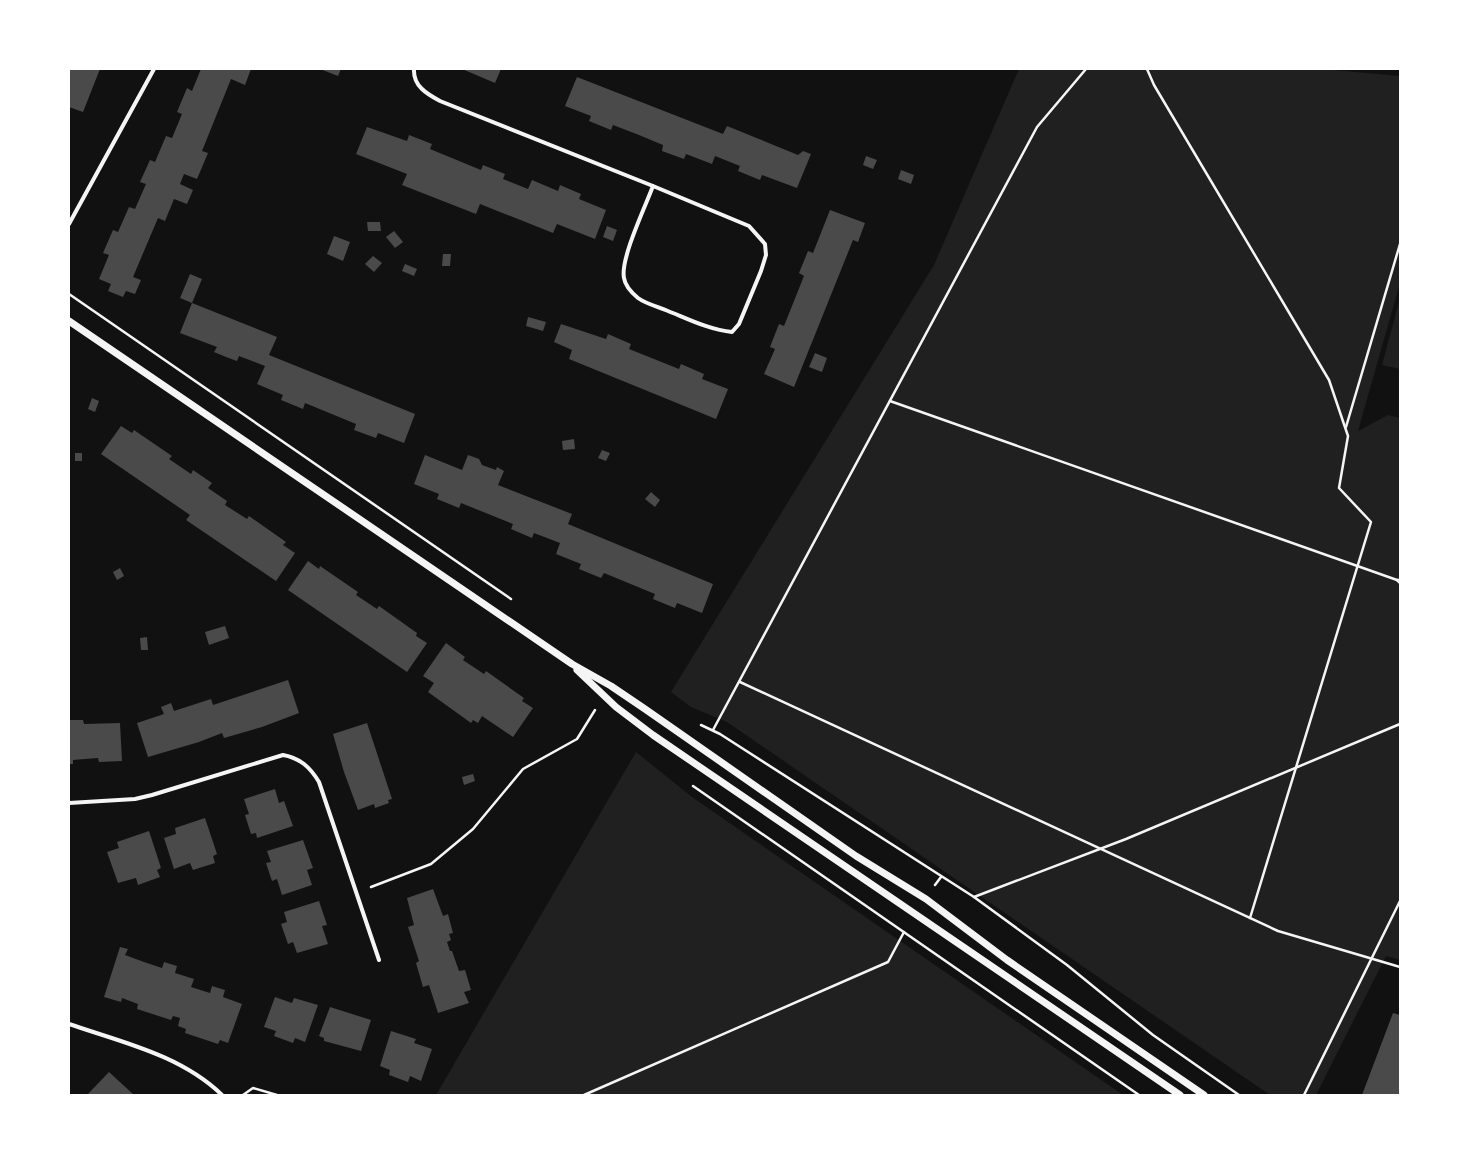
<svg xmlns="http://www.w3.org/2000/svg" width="1469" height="1164" viewBox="0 0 1469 1164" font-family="Manrope,sans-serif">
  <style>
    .green { fill: #202020 }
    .building { fill: #4a4a4a }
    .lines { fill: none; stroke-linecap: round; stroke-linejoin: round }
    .path { stroke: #f5f5f5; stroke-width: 2.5 }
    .minor { stroke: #f5f5f5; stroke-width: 4 }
    .tertiary { stroke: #f5f5f5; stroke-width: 7 }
  </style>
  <rect width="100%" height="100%" fill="#111"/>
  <g class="green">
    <polygon points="1019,69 1322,69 1400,76 1400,283 1358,431 1388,415 1400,418 1400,960 1386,956 1316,1095 1270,1095 727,722 691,707 671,692 934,265"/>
    <polygon points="1400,298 1400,369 1382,365"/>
    <polygon points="636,752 692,797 1123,1095 436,1095"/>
  </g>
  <g class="building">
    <polygon points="69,69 100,69 83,112 69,107"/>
    <polygon points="201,69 251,69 245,85 231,79 202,151 208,153 197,179 184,174 180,184 193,190 187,204 174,199 165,221 158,218 133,277 141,280 135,294 126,291 123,297 108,291 111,284 99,279 109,255 103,253 113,230 118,232 129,207 135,209 146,184 140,182 150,160 155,162 166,136 172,138 182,114 177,112 187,88 192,91"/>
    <polygon points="320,69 341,69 338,76"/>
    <polygon points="462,69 501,69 495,83"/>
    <polygon points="577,77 723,134 727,126 798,155 803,151 811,154 797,188 762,175 760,180 738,171 740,166 715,156 712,164 686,154 684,159 662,151 663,145 639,135 613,125 611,130 589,121 591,116 565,106"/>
    <polygon points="367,127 407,141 409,135 432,144 430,149 481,170 483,165 505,174 503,179 528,189 532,180 558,191 560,185 581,194 579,199 606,210 595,239 557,224 553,233 480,204 476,214 402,185 407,174 356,154"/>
    <polygon points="866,156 877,160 873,169 863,165"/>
    <polygon points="901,170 914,175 911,184 898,179"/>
    <polygon points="830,210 865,223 858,242 853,240 794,387 764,374 775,349 770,347 779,324 784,326 804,276 799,273 808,251 813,253"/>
    <polygon points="367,222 380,222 381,231 368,231"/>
    <polygon points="607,226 617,230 613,241 603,237"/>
    <polygon points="394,231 403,242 395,248 386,237"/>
    <polygon points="334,236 350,242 343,261 327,254"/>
    <polygon points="443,254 451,254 450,266 442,266"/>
    <polygon points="373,256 382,263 374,272 365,264"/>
    <polygon points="405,264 417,269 414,276 402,271"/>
    <polygon points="190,274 202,279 192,303 277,337 269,355 415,414 404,443 378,433 376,438 354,430 356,424 305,403 303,409 281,400 283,395 257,384 265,366 239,356 237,361 226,357 214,352 217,347 180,333 192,303 180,298"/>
    <polygon points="528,317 546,322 543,331 526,326"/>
    <polygon points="561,324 606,339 608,334 631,344 629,349 679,369 681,364 704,374 702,379 728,389 716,419 569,359 572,350 554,342"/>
    <polygon points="815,353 827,358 822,372 809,367"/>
    <polygon points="92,398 99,401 95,412 88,409"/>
    <polygon points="121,426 132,433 134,430 172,456 169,459 191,474 193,470 212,483 208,488 227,501 225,505 247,519 249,516 286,542 283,545 295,553 276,581 186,520 190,515 101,454"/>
    <polygon points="574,439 575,449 563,450 562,441"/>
    <polygon points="602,450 610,453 606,461 598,458"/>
    <rect x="75" y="453" width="7" height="8"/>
    <polygon points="425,455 462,470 468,455 479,459 482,465 496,470 497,467 504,471 498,485 572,514 568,524 713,584 702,613 677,603 675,608 653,599 655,594 604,573 601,578 579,569 581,564 556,554 560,543 534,533 532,538 511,529 513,524 461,503 459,508 437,499 439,494 414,484"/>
    <polygon points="651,492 660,500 655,507 645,499"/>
    <polygon points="308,561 319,569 320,566 358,592 356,595 377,609 379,606 417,633 416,636 427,643 407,672 288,590"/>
    <polygon points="120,568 124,576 117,580 113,572"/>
    <polygon points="225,626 229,638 209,645 205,632"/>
    <polygon points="147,637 148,650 141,650 140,638"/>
    <polygon points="446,643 465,657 463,660 484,674 486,671 524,698 522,701 533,708 513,737 482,716 478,723 473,720 471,723 428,692 434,683 423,676"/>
    <polygon points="288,680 299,713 262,727 224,738 222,733 199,742 148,757 137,723 164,714 161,707 171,703 174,711 211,699 213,705"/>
    <polygon points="69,720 83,720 84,724 120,723 122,761 99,762 98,758 85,759 73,760 73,764 69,764"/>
    <polygon points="367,723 392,799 388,800 389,803 375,808 374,804 358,810 344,772 333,734"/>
    <polygon points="473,774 475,781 464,785 462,777"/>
    <polygon points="275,789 279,803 284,801 293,826 257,838 256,833 251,834 245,815 249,814 244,799"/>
    <polygon points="205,818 217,854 213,856 215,863 193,870 190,863 174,869 164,838 176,834 175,828"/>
    <polygon points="149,831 161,868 157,870 160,877 138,885 136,878 118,883 107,852 119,848 117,842"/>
    <polygon points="303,840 313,868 307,870 312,885 282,895 277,879 272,881 266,863 271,862 267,851"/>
    <polygon points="433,889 443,916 448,914 453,933 449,934 451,940 447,942 450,951 452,951 459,971 465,970 471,990 464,992 469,1003 438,1013 429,985 423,987 416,963 419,961 408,927 414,925 407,898"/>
    <polygon points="319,901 327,925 322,926 328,944 297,953 293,942 288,944 281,924 287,922 284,912"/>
    <polygon points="120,947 128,949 125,955 144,962 162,968 164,962 177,966 175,973 194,979 191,987 210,993 212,986 225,990 223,997 242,1004 228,1043 220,1040 218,1044 185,1033 186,1029 178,1026 180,1018 173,1016 171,1020 137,1009 138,1004 122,998 121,1002 104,997"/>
    <polygon points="275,997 292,1003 294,998 318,1005 305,1042 295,1038 293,1043 274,1036 276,1031 264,1027"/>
    <polygon points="330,1007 371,1020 361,1051 324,1041 324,1038 319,1036"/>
    <polygon points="1393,1013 1400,1015 1400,1095 1362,1095"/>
    <polygon points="391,1031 416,1039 414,1043 432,1049 421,1081 410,1076 408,1082 389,1075 390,1070 380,1066"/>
    <polygon points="109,1072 134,1095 87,1095"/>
  </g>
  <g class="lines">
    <g class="path">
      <polyline points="1147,69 1154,85 1329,380 1348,436 1339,488 1371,522 1250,918"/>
      <polyline points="69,294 511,599"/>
      <polyline points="890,401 1397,580"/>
      <polyline points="1346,427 1400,244"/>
      <polyline points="1400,580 1397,580 1400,583"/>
      <polyline points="740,682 1278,931 1400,967"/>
      <polyline points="701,725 720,734 974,897 1067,965 1153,1035 1239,1095"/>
      <polyline points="713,730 1037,127 1086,69"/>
      <polyline points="693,786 1139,1095"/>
      <polyline points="935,885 941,877"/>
      <polyline points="371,887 431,864 473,829 523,769 577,739 595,710"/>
      <polyline points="974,897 1126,839 1400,724"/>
      <polyline points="243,1095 253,1088 277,1095"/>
      <polyline points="584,1095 888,962 904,932"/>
      <polyline points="1304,1095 1400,901"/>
    </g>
    <g class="minor">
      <path d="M 414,69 C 413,86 427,94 440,101 L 653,186 L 749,226 L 765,244 L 766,255 L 761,271 L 739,324 L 732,332 C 710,330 688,319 668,311 C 659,307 646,304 638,298 C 632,293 625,285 624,278 C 620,259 646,205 653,186"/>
      <polyline points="69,224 154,69"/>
      <path d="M 69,803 L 135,799 L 152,795 L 283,755 C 300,758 310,767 319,782 L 379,960"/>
      <path d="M 69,1024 C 121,1042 181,1055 222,1095"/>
    </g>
    <g class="tertiary">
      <polyline points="69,321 572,664 611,686 645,709 856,856 926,899 1007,960 1204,1095"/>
      <polyline points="577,670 616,707 653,735 1180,1095"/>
    </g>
  </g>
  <rect width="1469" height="1164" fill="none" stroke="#ffffff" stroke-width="140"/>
</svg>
